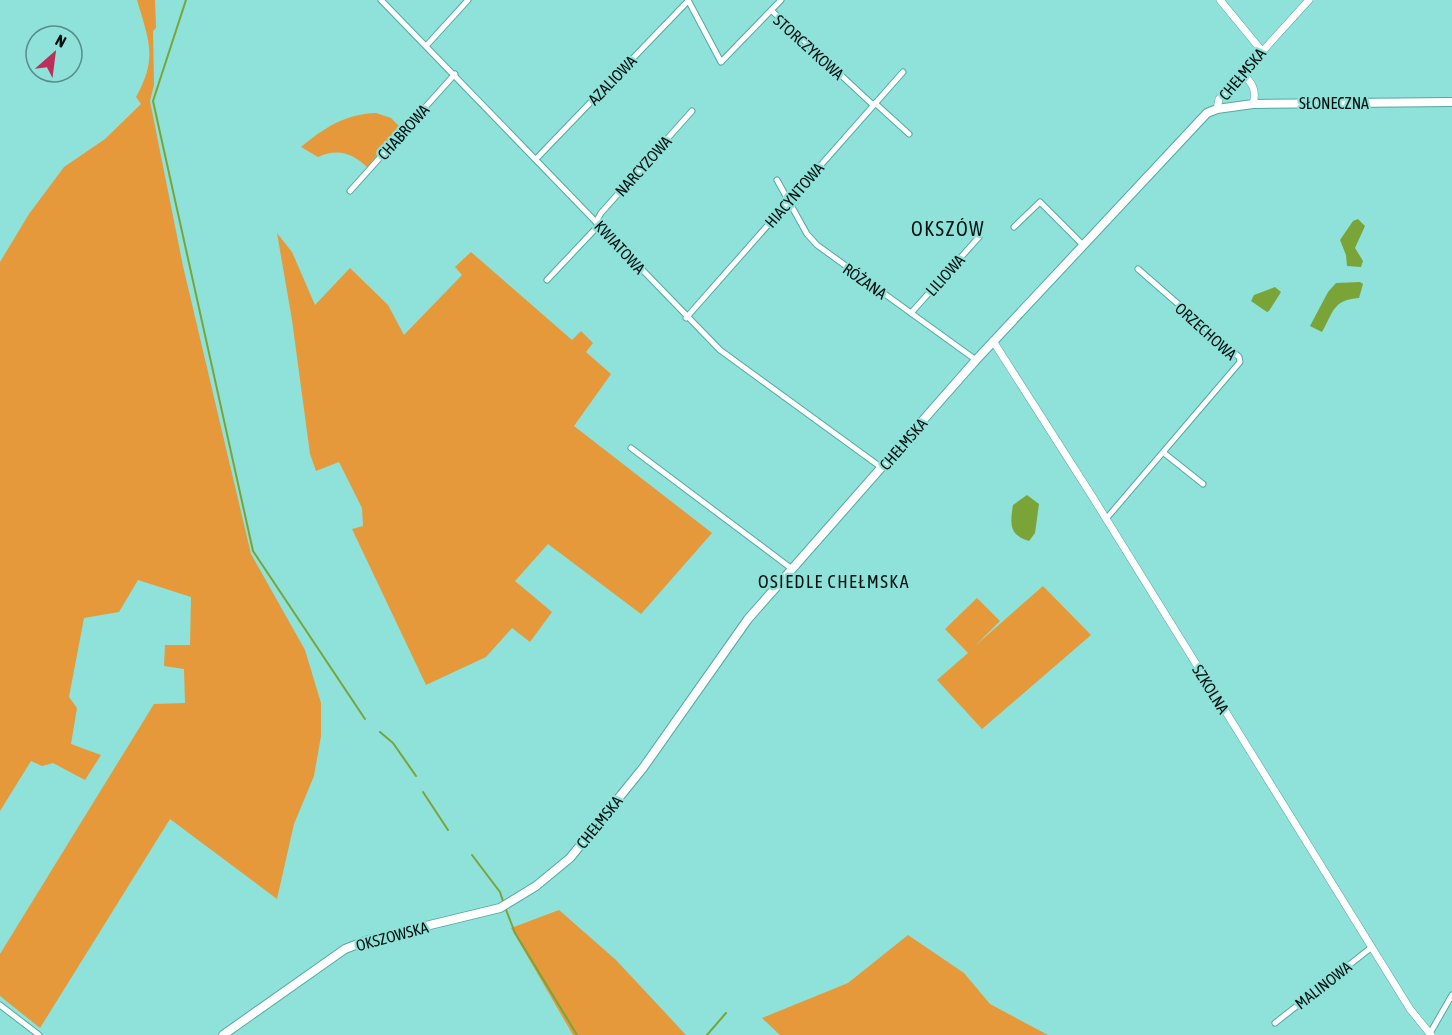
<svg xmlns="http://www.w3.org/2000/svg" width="1452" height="1035" viewBox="0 0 1452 1035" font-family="'Asap Condensed',sans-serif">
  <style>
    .green { fill: #e5993b }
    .water { fill: #7aa438 }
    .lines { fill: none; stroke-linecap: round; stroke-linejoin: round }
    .stream { stroke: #7aa438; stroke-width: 2 }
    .minor-casing { stroke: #53a8a1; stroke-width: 7 }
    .tertiary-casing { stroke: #53a8a1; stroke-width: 8 }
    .secondary-casing { stroke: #53a8a1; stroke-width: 10 }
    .minor { stroke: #fff; stroke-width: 5 }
    .tertiary { stroke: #fff; stroke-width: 7 }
    .secondary { stroke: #fff; stroke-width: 8 }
    .labels { text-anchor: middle; stroke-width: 4.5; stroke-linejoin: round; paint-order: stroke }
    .street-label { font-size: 16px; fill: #00100f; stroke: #8ee2da }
    .neighbourhood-label { font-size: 18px; letter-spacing: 1.5px; fill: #00100f; stroke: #8ee2da }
    .quarter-label { font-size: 20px; letter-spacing: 1.5px; fill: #00100f; stroke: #8ee2da }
  </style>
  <rect width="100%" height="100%" fill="#8ee2da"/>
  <g class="green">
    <path d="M 137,0 L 155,0 L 156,28 L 153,31 L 154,85 L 150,101 L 183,266 L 251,554 L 305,650 L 321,703 L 321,736 L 314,776 L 294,824 L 277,899 L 170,819 L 40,1028 L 0,996 L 0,954 L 154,704 L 185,703 L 184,669 L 164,666 L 165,645 L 190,645 L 191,597 L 138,580 L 119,612 L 84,618 L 69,697 L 77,708 L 71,744 L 101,755 L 85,780 L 53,763 L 42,766 L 31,761 L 0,811 L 0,262 L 29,214 L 64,167 L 105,139 L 141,104 L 136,97 C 158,58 149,41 137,0 Z"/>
    <path d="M 376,113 L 391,118 L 401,128 L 367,167 C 352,153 338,148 318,157 L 301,147 C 324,128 345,114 376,113 Z"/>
    <polygon points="277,233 292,252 315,305 350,268 388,305 404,335 462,275 455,267 471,252 572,340 581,331 593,343 586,352 611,374 574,426 712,533 641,614 548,544 515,581 552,612 530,642 512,628 486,657 426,685 352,529 363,526 362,508 339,462 316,471 310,454 292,320"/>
    <polygon points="1043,586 1091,635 982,729 937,680 968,653 945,629 977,598 1000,621 975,646"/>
    <polygon points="559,910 616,960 686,1035 573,1035 511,928"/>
    <polygon points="908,935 964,973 990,1004 1048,1035 780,1035 762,1018 848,983"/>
  </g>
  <g class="water">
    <polygon points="1358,219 1365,226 1355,248 1363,261 1361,267 1347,266 1346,255 1340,240 1353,221"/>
    <path d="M 1360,282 L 1363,284 L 1359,298 C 1333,300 1334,311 1322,332 L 1310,326 L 1328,292 L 1336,283 Z"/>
    <polygon points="1275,287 1281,292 1269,311 1267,312 1251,301 1254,295"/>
    <path d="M 1027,495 L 1039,504 L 1035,533 L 1029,541 C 1009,535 1010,524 1013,505 Z"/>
  </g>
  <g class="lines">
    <g class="stream">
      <polyline points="186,0 153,101 253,551 365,719"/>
      <polyline points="380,732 393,743 416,776"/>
      <polyline points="423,792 448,830"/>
      <polyline points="472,855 500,892 503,901"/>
      <polyline points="505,907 515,933 577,1035"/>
      <polyline points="707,1035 726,1013"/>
    </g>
    <g class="minor-casing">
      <g id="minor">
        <polyline points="381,0 720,350 882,468"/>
        <polyline points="688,0 721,62 781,0"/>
        <polyline points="772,11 872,104"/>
        <polyline points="427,45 468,0"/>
        <polyline points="875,103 909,134"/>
        <polyline points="536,159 688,1"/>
        <polyline points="777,180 807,234 817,245 976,360"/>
        <polyline points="350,191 455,74"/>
        <polyline points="596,222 601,213 692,111"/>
        <polyline points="1014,227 1040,202 1083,245"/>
        <polyline points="547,280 599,225"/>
        <polyline points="911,313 979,237"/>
        <polyline points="686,318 903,72"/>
        <polyline points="631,448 792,569"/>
        <polyline points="1164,453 1203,484"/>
        <polyline points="1106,519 1240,362 1239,357 1138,269"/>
        <polyline points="0,1005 39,1035"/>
        <polyline points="1275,1023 1372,947"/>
        <polyline points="1429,1035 1452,995"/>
      </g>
    </g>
    <g class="tertiary-casing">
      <g id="tertiary">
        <polyline points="1220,0 1262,51"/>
        <path d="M 1242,74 C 1252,82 1257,90 1253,104"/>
        <polyline points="1217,109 1219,99 1309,0"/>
        <polyline points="993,341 1092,496 1410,1009 1431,1035"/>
      </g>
    </g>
    <g class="secondary-casing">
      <polyline id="secondary" points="223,1035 345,949 368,940 500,908 536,886 570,858 643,768 748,619 976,360 1207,113 1217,109 1253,104 1452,102"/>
    </g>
    <use href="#minor" class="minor"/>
    <use href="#tertiary" class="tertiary"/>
    <use href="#secondary" class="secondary"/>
  </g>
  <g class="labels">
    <g class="street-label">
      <text transform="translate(809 47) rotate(42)" y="6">STORCZYKOWA</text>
      <text transform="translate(1242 74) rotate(-50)" y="6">CHEŁMSKA</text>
      <text transform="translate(612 80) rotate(-46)" y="6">AZALIOWA</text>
      <text x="1334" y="109">SŁONECZNA</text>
      <text transform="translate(403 132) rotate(-48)" y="6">CHABROWA</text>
      <text transform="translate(643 166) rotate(-48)" y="6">NARCYZOWA</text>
      <text transform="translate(794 195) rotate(-49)" y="6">HIACYNTOWA</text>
      <text transform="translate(620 247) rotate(47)" y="6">KWIATOWA</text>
      <text transform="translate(945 275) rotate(-48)" y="6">LILIOWA</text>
      <text transform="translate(865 281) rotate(35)" y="6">RÓŻANA</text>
      <text transform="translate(1206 331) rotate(42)" y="6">ORZECHOWA</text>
      <text transform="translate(903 444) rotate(-49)" y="6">CHEŁMSKA</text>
      <text transform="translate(1211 689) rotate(58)" y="6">SZKOLNA</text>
      <text transform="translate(599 822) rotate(-51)" y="6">CHEŁMSKA</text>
      <text transform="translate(392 936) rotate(-15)" y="6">OKSZOWSKA</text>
      <text transform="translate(1323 985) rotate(-38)" y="6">MALINOWA</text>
    </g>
    <g class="neighbourhood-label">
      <text x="834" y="588">OSIEDLE CHEŁMSKA</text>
    </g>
    <g class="quarter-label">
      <text x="948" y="236">OKSZÓW</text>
    </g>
  </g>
  <g transform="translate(54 54) rotate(28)"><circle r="28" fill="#8ee2da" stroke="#558e89" stroke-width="1.5"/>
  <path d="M0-4.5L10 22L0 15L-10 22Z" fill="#bd2e59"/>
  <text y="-9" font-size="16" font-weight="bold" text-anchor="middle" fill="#00100f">N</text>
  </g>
</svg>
